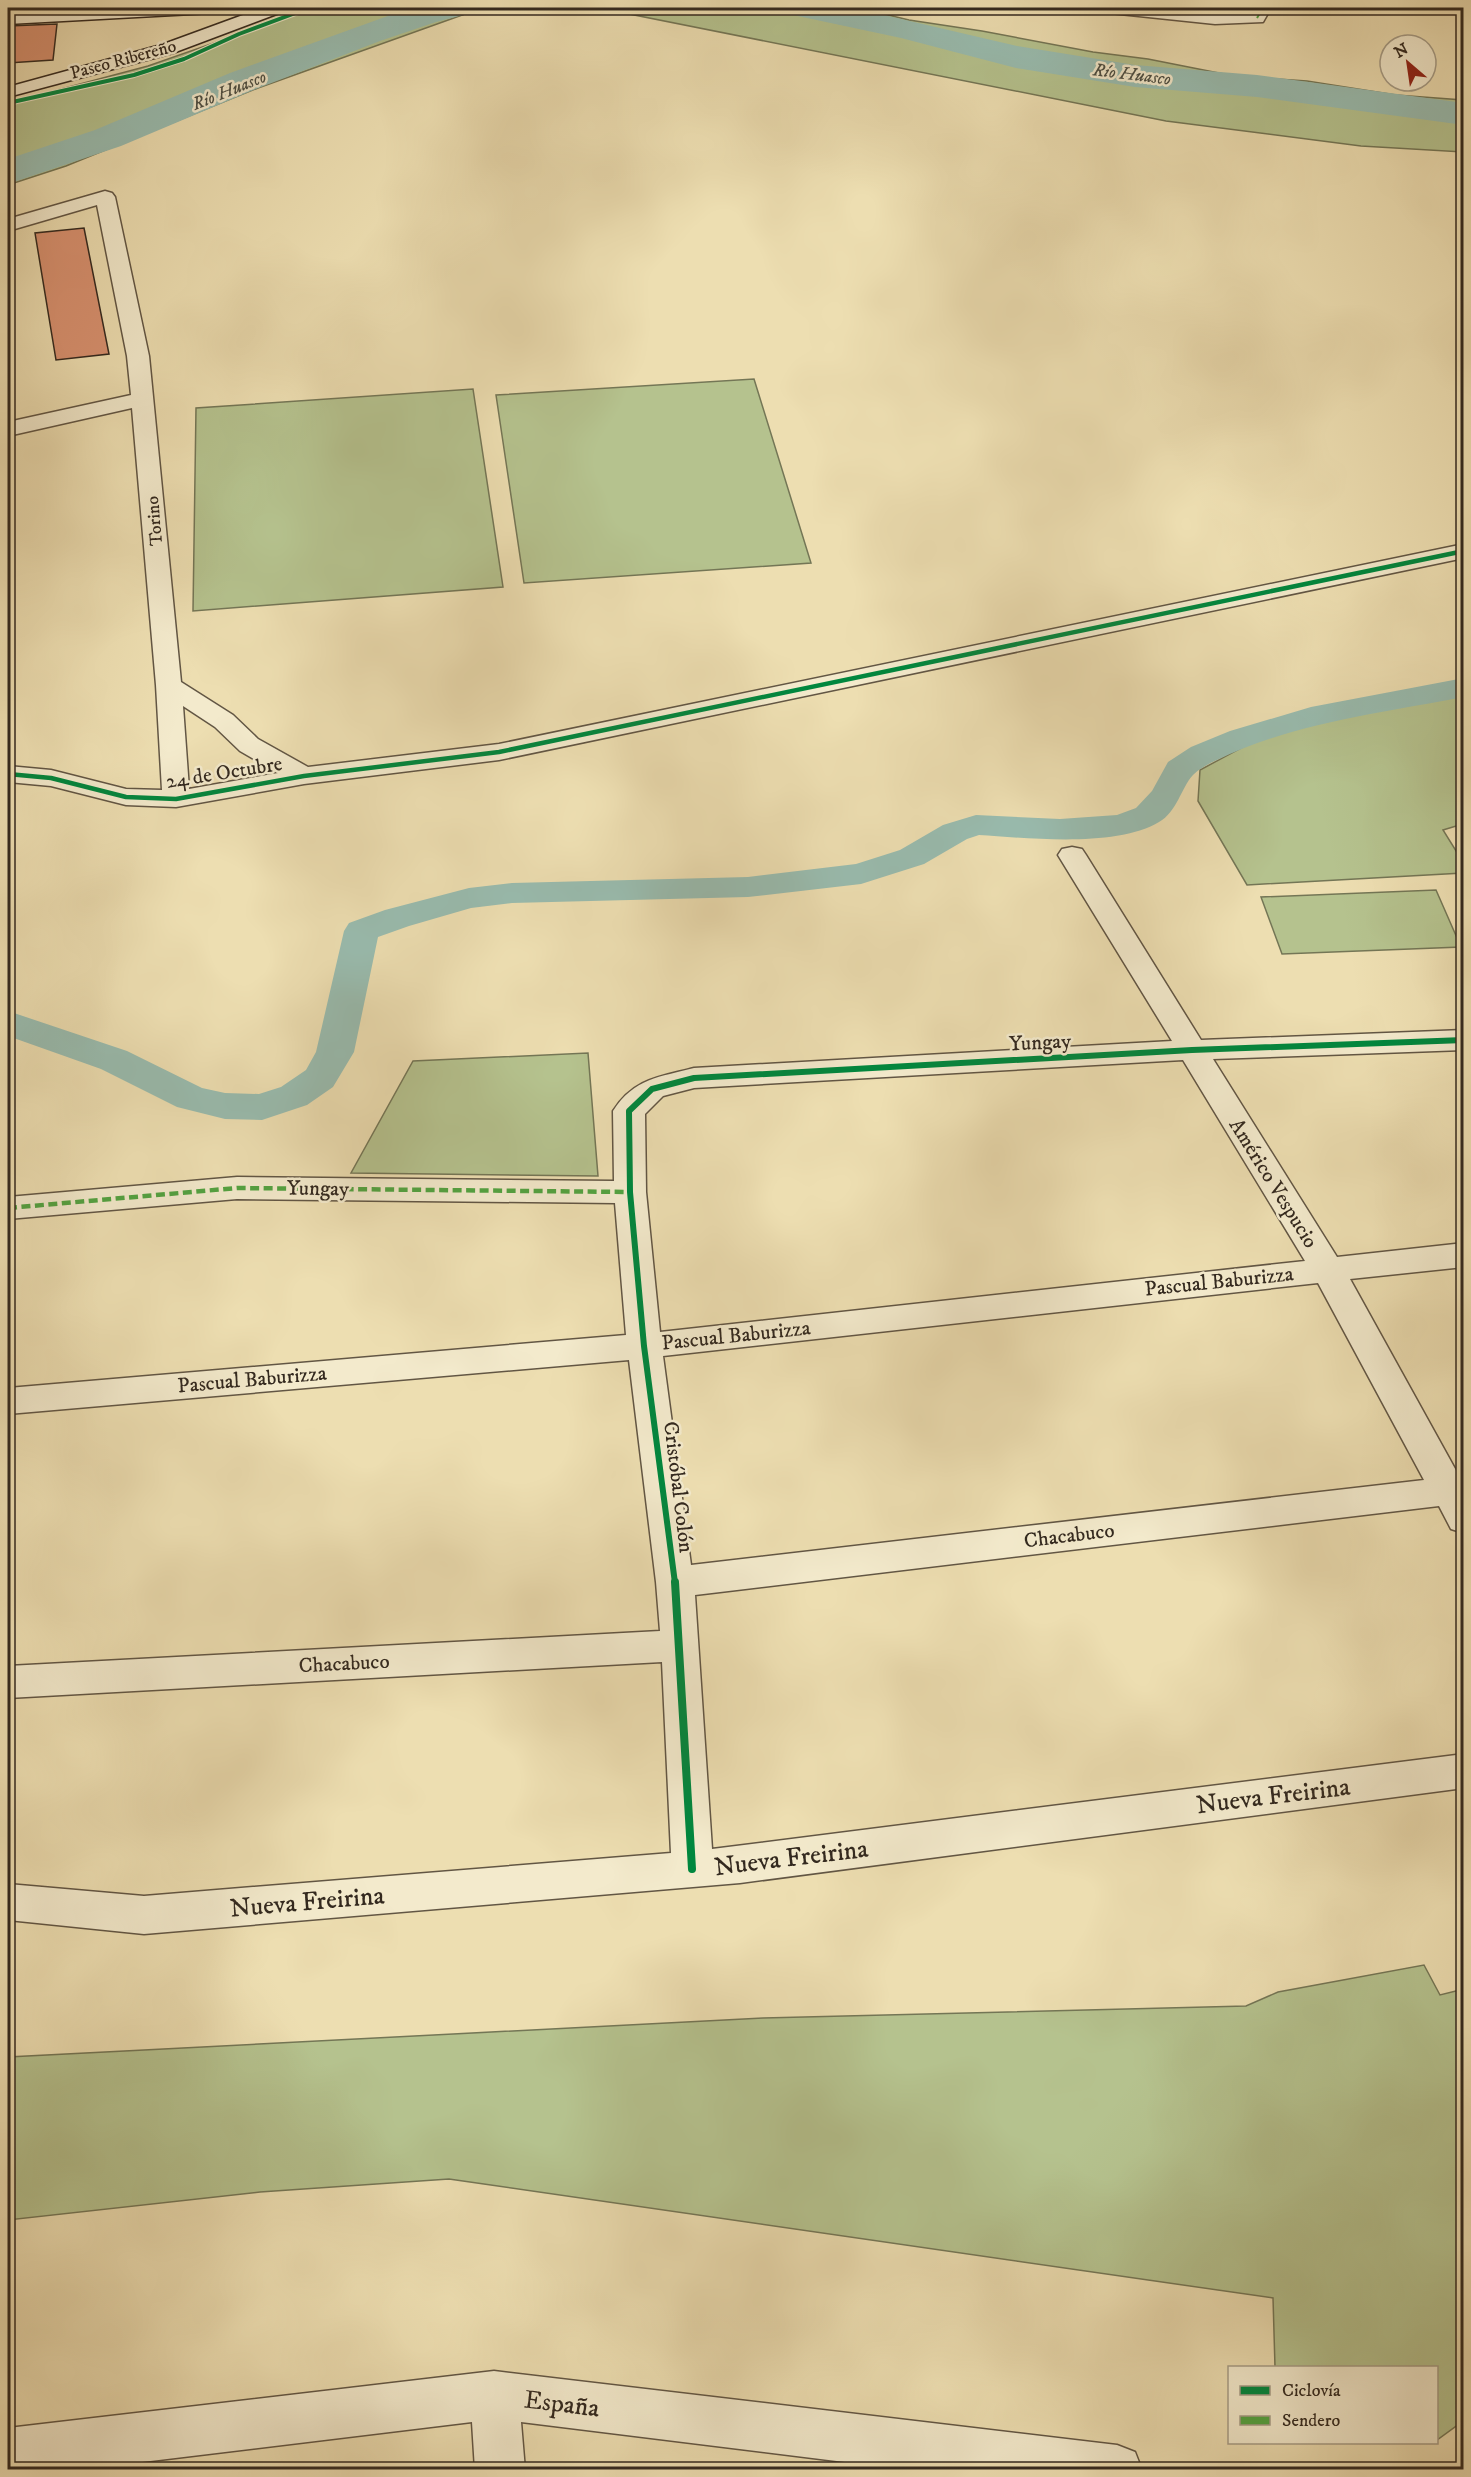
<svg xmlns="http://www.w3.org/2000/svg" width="1471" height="2477" viewBox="0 0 1471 2477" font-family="'IM FELL DW Pica',serif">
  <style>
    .green { fill: #b5c28e; stroke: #747656; stroke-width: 1.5 }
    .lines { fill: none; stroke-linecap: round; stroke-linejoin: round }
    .canal { fill: #99bcaf; fill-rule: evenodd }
    .river { fill: #99bcaf; fill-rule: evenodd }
    .building { fill: #d89170; stroke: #33291f; stroke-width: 1.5 }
    .street-casing { stroke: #625644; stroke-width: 3 }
    .secondary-casing { stroke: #33291f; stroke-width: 3 }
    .street { fill: #f3eacc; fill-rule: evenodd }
    .secondary { fill: #f3eacc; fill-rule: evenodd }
    .quiet-far1 { stroke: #52a341; stroke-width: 2; stroke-dasharray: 5 2; stroke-linecap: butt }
    .quiet { stroke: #52a341; stroke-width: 4.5; stroke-dasharray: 9 4.5; stroke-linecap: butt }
    .cycleway-far3-casing { stroke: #f3eacc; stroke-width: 6 }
    .cycleway-far2-casing { stroke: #f3eacc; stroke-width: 8 }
    .cycleway-far1-casing { stroke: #f3eacc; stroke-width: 10 }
    .cycleway-casing { stroke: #f3eacc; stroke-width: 11 }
    .cycleway-far3 { stroke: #00873e; stroke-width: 4 }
    .cycleway-far2 { stroke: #00873e; stroke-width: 4.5 }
    .cycleway-far1 { stroke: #00873e; stroke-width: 6 }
    .cycleway { stroke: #00873e; stroke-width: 8 }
    .labels { text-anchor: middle; stroke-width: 5; stroke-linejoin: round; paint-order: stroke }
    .far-street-label { font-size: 18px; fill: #33291f; stroke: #f3eacc }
    .far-water-label { font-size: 18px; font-style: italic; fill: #4c4e43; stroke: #f3eacc }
    .street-label { font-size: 21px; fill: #33291f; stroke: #f3eacc }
    .near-street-label { font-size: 26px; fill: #33291f; stroke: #f3eacc }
  </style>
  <rect width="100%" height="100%" fill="#eddeb1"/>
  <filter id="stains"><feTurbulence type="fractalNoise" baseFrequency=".00333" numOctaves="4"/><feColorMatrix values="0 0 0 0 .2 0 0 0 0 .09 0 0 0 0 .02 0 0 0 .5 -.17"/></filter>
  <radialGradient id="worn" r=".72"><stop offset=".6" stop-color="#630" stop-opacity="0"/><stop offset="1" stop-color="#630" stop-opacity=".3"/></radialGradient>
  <g class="green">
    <polygon points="314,8 501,8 479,9 258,88 66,166 8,185 8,103 148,66"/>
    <polygon points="599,8 859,8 909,20 982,31 1093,52 1148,59 1234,76 1307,81 1396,95 1463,100 1463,152 1361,146 1166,121"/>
    <polygon points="754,379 811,563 524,583 496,395"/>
    <polygon points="473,389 503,587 193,611 196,408"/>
    <polygon points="1463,682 1463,824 1443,830 1463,862 1463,873 1247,885 1198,801 1200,770 1282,726"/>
    <polygon points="1436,890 1461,947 1282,954 1261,897"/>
    <polygon points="588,1053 598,1176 351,1173 413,1061"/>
    <polygon points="1424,1965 1440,1995 1464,1989 1463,2421 1437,2440 1436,2368 1275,2367 1273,2298 449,2179 260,2192 8,2220 8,2057 763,2018 1246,2006 1278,1992"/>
  </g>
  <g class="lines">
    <path class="canal" d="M 1464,678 L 1464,697 C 1381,713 1293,723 1217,760 C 1210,763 1199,769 1193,775 C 1181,788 1177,812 1159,822 C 1116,848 1028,838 979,835 L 967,839 L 924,864 L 861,884 L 748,897 L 512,903 L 471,908 L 409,926 L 378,937 L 354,1052 L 333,1087 L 307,1105 L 262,1120 L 225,1119 L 177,1107 L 101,1069 L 8,1036 L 8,1011 L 127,1051 L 202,1088 L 225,1093 L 259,1094 L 281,1087 L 306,1070 L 316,1052 L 344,931 L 349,923 L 385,910 L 469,888 L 512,883 L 748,877 L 856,864 L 900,850 L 943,825 L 976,815 L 1060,819 L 1117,815 L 1136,808 L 1152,791 L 1168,762 L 1191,747 L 1230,731 L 1311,707 Z"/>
    <g class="river">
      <polygon points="410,8 468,8 463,15 436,22 380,41 256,89 121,146 8,184 8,159 95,130 230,73"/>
      <polygon points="788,8 854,8 1017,46 1135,65 1257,75 1464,103 1464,125 1257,97 1135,87 1016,68 901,38 793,15"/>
    </g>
  </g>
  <g class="building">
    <polygon points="57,24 53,60 8,63 8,26"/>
    <polygon points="84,228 109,354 56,360 35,233"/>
  </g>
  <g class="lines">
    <g class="street-casing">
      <g id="street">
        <polygon points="1102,8 1153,8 1215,14 1252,13 1255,8 1271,8 1263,22 1215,24 1110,13"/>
        <path d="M 105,191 L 112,193 L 115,197 L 149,356 L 181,682 L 233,715 L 258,739 L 308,767 L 499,744 L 1464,544 L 1464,558 L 499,760 L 304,784 L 176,807 L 126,805 L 51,786 L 8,782 L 8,766 L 51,770 L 126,789 L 162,790 L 156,685 L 132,408 L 8,436 L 8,422 L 131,395 L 127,356 L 97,205 L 8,231 L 8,219 ZM 183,706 L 215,727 L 240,751 L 278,773 L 189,789 Z"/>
        <path d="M 1072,847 L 1082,849 L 1086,855 L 1201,1040 L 1464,1030 L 1464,1050 L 1213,1059 L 1337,1257 L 1464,1243 L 1464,1267 L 1350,1279 L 1459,1476 L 1464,1475 L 1464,1533 L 1451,1529 L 1439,1506 L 695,1595 L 712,1849 L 1464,1754 L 1464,1788 L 740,1883 L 144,1934 L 8,1920 L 8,1884 L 144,1896 L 671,1853 L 662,1662 L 8,1698 L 8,1666 L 660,1631 L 656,1582 L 629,1360 L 8,1414 L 8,1388 L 626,1335 L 615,1203 L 237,1199 L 8,1219 L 8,1197 L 237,1177 L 614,1181 L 613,1111 C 634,1078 660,1077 694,1068 L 1172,1041 L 1058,855 L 1062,849 ZM 1183,1060 L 1305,1261 L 660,1332 L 646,1192 L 645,1114 L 663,1096 L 694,1088 ZM 1318,1283 L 1424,1480 L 691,1565 L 663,1356 Z"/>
        <polygon points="494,2371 1117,2445 1135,2452 1142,2470 909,2470 521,2422 525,2470 475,2470 472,2422 76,2470 8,2470 8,2428"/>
      </g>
    </g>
    <g class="secondary-casing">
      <g id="secondary">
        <polygon points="129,8 219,8 211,13 8,24 8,14"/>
        <polygon points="262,8 284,8 282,12 173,53 8,97 8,87 161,45"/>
      </g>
    </g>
    <use href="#street" class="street"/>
    <use href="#secondary" class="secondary"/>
    <g class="quiet-far1">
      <polyline points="1140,8 1143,13"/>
      <polyline points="1257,18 1263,8"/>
    </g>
    <polyline class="quiet" points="8,1208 237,1188 630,1192"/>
    <g class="cycleway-far3-casing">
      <polyline id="cycleway-far3" points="8,103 134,75 184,59 239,34 309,8"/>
    </g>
    <g class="cycleway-far2-casing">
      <polyline id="cycleway-far2" points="8,774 51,778 126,797 176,799 304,776 499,752 1464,551"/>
    </g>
    <g class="cycleway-far1-casing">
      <polyline id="cycleway-far1" points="675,1583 644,1346 630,1192 629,1111 652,1089 694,1078 1192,1050 1464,1040"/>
    </g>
    <g class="cycleway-casing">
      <polyline id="cycleway" points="675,1582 692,1869"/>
    </g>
    <use href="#cycleway-far3" class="cycleway-far3"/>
    <use href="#cycleway-far2" class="cycleway-far2"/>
    <use href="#cycleway-far1" class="cycleway-far1"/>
    <use href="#cycleway" class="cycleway"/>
  </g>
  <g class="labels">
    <g class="far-street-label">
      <text transform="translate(123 59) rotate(-15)" y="6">Paseo Ribereño</text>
      <text transform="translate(154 521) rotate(-95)" y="6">Torino</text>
    </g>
    <g class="far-water-label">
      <text transform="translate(1132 74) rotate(7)" y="6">Río Huasco</text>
      <text transform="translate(229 90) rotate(-22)" y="6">Río Huasco</text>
    </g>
    <g class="street-label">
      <text transform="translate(224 772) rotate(-9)" y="7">24 de Octubre</text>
      <text transform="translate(1040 1042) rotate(-3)" y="7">Yungay</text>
      <text transform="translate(1274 1183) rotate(58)" y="7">Américo Vespucio</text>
      <text transform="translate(318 1188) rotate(1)" y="7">Yungay</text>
      <text transform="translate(1219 1281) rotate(-6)" y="7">Pascual Baburizza</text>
      <text transform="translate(736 1335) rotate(-6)" y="7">Pascual Baburizza</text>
      <text transform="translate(252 1379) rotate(-5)" y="7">Pascual Baburizza</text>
      <text transform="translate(679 1487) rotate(83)" y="7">Cristóbal Colón</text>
      <text transform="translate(1069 1535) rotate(-7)" y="7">Chacabuco</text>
      <text transform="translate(344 1663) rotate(-3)" y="7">Chacabuco</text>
    </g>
    <g class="near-street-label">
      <text transform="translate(1273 1795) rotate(-7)" y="9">Nueva Freirina</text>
      <text transform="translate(791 1857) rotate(-7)" y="9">Nueva Freirina</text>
      <text transform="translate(307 1901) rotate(-5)" y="9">Nueva Freirina</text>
      <text transform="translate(562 2403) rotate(7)" y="9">España</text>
    </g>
  </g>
  <rect width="1471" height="2477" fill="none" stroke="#eddeb1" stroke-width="30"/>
  <rect x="9" y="9" width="1453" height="2459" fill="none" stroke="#33291f" stroke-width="3"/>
  <rect x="15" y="15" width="1441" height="2447" fill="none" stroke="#33291f" stroke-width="1.5"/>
  <rect x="1228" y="2366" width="210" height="78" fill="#f3eacc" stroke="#a69d87" stroke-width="1.5"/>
  <rect x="1240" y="2386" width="30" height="9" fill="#00873e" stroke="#a69d87" stroke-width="1.5"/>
  <text x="1282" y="2396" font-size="18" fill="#33291f">Ciclovía</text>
  <rect x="1240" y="2416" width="30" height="9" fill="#52a341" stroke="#a69d87" stroke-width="1.5"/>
  <text x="1282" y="2426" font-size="18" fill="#33291f">Sendero</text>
  <g transform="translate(1408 63) rotate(331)"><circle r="28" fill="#f3eacc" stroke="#a69d87" stroke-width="1.5"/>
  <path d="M0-4.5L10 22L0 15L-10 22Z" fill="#8f2418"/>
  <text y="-9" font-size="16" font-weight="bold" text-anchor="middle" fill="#33291f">N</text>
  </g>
  <rect width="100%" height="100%" filter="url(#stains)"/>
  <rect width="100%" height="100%" fill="url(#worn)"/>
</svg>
